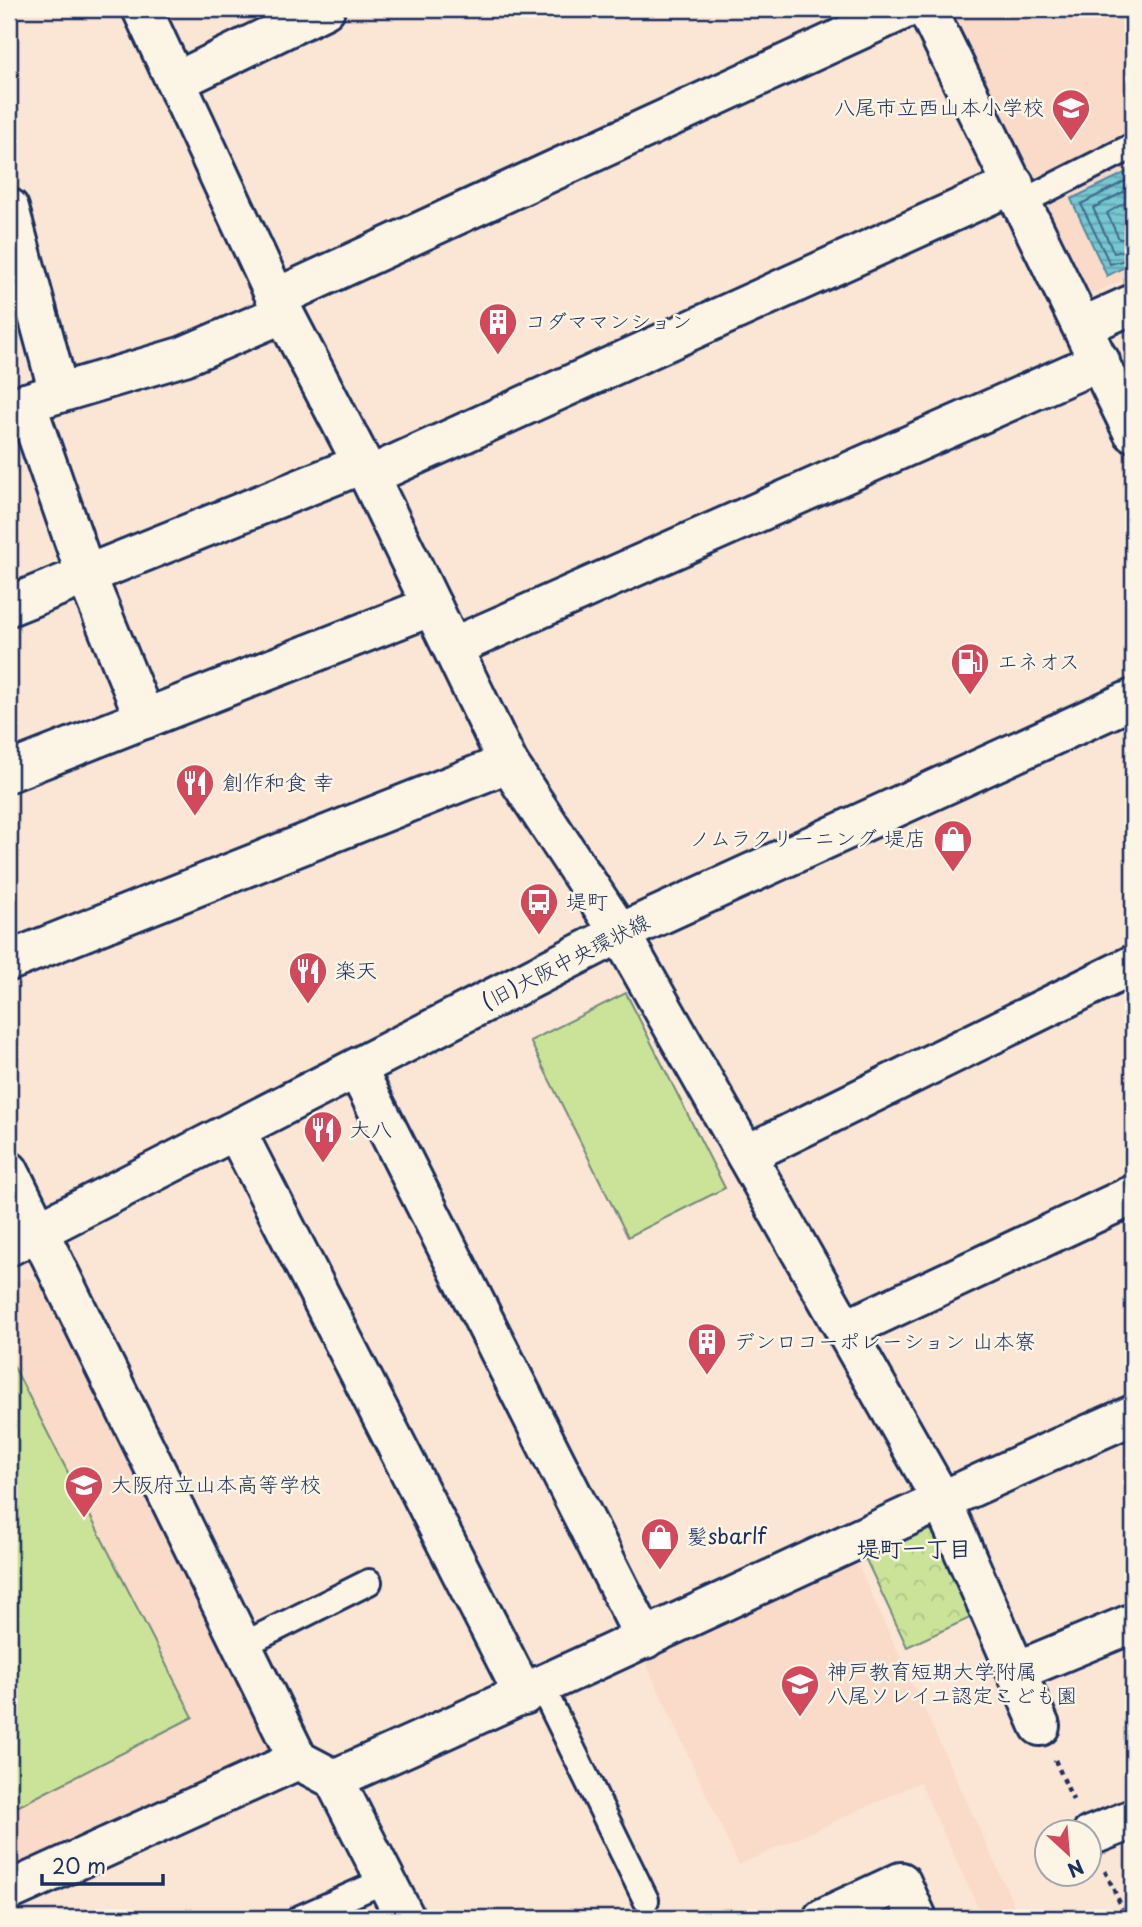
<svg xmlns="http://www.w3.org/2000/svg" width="1142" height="1927" viewBox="0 0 1142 1927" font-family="'Playpen Sans','Klee One',sans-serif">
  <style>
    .built { fill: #fadac8 }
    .forest { fill: url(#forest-crowns); stroke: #72897c; stroke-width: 2 }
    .pitch { fill: #cae399; stroke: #72897c; stroke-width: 2 }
    .water { fill: url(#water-rules); stroke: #528aa3; stroke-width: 2 }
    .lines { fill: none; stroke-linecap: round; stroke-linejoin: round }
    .shore { stroke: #406c8c; stroke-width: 2 }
    .service-casing { stroke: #1b2f5e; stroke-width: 30 }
    .minor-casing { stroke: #1b2f5e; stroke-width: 44 }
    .tertiary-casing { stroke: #1b2f5e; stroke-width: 44 }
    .path { stroke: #1b2f5e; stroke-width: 4.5; stroke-dasharray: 5 5; stroke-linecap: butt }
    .service { stroke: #fcf5e5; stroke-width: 24 }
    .minor { stroke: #fcf5e5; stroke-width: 38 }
    .tertiary { stroke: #fcf5e5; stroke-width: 38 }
    .labels { text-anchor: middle; stroke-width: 5; stroke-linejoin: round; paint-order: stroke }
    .poi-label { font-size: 21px; fill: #1b2f5e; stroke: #fcf5e5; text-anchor: start }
    .street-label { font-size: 21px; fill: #1b2f5e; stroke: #fcf5e5 }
    .neighbourhood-label { font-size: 23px; font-weight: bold; fill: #1b2f5e; stroke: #fcf5e5 }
  </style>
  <defs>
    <pattern id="forest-crowns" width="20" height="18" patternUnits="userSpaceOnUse" patternTransform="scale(1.75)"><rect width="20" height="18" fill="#cae399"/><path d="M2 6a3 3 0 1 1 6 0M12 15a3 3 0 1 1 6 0" fill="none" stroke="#adc386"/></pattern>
    <pattern id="water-rules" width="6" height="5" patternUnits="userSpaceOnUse" patternTransform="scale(1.75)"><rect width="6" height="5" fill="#77c7d1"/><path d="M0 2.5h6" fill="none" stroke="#61a2ad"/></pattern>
  </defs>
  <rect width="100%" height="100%" fill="#fbe5d4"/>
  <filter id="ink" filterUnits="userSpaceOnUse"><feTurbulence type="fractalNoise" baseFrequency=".0143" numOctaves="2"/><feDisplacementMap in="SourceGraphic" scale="14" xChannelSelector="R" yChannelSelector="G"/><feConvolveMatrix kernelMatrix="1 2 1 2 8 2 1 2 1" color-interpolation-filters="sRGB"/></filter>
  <g filter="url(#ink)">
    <g class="built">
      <polygon points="944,9 1133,9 1133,276 1092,293 1080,286"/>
      <polygon points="25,1278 45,1284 272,1751 9,1878 9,1286"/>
      <polygon points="854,1557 1020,1918 983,1918 920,1782 739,1865 642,1654"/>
    </g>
    <polygon class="forest" points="911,1526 933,1531 972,1617 907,1647 861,1549"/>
    <g class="pitch">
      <polygon points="626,993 725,1188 628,1237 530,1041"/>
      <polygon points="12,1363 193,1717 9,1811 9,1365"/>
    </g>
    <polygon class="water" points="1133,169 1133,263 1107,276 1071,199"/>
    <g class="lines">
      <g class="shore">
        <polyline points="1133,177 1081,204 1110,264 1133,258"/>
        <polyline points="1133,187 1093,208 1114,253 1133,249"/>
        <polyline points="1133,198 1107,213 1119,239 1133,238"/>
      </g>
      <g class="service-casing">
        <g id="service">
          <polyline points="1022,202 1133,146"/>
          <polyline points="243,1645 369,1582"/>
          <polyline points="542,1687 646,1900"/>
          <polyline points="300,1918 386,1880"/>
        </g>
      </g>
      <g class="minor-casing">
        <g id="minor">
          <polyline points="142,9 276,298 369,476 508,763 620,933 941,1499 1040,1726"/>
          <polyline points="927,9 1133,432"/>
          <polyline points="177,81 325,9"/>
          <polyline points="9,208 59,393"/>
          <polyline points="276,298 905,9"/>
          <polyline points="1084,326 1133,304"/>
          <polyline points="26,403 86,575 145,719"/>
          <polyline points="9,408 184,356 284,313"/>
          <polyline points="369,476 1014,184"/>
          <polyline points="9,606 362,464"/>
          <polyline points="453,647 1100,361"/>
          <polyline points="9,772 432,606"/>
          <polyline points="9,961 508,763"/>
          <polyline points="357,1069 645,1639"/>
          <polyline points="236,1131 524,1695"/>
          <polyline points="746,1155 1133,965"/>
          <polyline points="9,1171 298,1760 334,1779 405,1918"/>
          <polyline points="845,1330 1133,1195"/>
          <polyline points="1017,1671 1133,1623"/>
          <path d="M 334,1779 C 602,1661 865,1532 1133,1415"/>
          <polyline points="1090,1836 1133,1819"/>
          <polyline points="9,1891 298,1760"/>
          <polyline points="823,1918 901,1882 917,1918"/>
        </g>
      </g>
      <g class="tertiary-casing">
        <polyline id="tertiary" points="9,1246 620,933 1133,699"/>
      </g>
      <g class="path">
        <polyline points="1055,1760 1073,1800"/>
        <polyline points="1105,1871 1127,1918"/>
      </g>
      <use href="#service" class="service"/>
      <use href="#minor" class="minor"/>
      <use href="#tertiary" class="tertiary"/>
    </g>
  </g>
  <defs>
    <g id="school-pin" transform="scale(2.0125)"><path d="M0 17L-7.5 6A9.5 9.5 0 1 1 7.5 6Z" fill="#d1495b" stroke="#fcf5e5"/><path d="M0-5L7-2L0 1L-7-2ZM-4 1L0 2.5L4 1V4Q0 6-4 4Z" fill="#fff"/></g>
    <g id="building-pin" transform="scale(2.0125)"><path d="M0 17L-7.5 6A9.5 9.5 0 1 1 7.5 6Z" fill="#d1495b" stroke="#fcf5e5"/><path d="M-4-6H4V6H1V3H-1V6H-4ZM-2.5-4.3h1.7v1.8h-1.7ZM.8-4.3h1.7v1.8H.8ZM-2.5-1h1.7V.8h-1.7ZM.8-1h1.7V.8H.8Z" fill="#fff"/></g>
    <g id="fuel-pin" transform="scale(2.0125)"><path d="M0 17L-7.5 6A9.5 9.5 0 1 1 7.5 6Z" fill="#d1495b" stroke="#fcf5e5"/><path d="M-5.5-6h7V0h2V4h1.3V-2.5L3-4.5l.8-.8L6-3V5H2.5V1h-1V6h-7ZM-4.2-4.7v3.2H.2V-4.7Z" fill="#fff"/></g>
    <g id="restaurant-pin" transform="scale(2.0125)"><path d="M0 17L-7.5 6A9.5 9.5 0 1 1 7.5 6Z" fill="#d1495b" stroke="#fcf5e5"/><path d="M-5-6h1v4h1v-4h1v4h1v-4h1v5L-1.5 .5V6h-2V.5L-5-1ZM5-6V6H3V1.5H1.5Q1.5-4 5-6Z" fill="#fff"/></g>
    <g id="shop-pin" transform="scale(2.0125)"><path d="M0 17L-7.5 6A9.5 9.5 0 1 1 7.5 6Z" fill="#d1495b" stroke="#fcf5e5"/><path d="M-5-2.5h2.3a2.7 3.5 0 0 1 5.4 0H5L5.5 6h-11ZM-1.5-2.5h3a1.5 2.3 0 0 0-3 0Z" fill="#fff"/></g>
    <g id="bus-pin" transform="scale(2.0125)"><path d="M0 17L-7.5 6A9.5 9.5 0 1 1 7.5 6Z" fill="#d1495b" stroke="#fcf5e5"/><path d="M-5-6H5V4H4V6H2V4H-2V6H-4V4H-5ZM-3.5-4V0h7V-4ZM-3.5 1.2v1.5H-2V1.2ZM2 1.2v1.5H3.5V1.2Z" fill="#fff"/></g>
  </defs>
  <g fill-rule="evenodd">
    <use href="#school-pin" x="1071" y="108"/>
    <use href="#building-pin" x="498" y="322"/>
    <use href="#fuel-pin" x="970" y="662"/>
    <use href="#restaurant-pin" x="195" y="783"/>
    <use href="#shop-pin" x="953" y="839"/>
    <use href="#bus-pin" x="539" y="902"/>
    <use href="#restaurant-pin" x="308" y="971"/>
    <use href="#restaurant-pin" x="323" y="1130"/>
    <use href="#building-pin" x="707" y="1342"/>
    <use href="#school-pin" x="84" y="1485"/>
    <use href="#shop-pin" x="660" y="1537"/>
    <use href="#school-pin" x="800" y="1684"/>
  </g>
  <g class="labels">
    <g class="poi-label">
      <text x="1044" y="115" text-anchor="end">八尾市立西山本小学校</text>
      <text x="525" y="329">コダママンション</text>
      <text x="997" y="669">エネオス</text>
      <text x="222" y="790">創作和食 幸</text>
      <text x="926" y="846" text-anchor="end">ノムラクリーニング 堤店</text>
      <text x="566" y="909">堤町</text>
      <text x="335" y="978">楽天</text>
      <text x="350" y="1137">大八</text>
      <text x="734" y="1349">デンロコーポレーション 山本寮</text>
      <text x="111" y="1492">大阪府立山本高等学校</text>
      <text x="687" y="1544">髪sbarlf</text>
      <text x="827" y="1679">神戸教育短期大学附属<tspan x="827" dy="24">八尾ソレイユ認定こども園</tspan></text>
    </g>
    <g class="street-label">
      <text transform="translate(566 962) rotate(-27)" y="7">(旧)大阪中央環状線</text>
    </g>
    <g class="neighbourhood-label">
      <text x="914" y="1557">堤町一丁目</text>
    </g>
  </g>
  <rect width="1142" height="1927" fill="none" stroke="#fcf5e5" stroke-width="35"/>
  <rect x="18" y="18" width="1107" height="1892" fill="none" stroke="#1b2f5e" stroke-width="2.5" filter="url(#ink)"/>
  <g transform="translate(1068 1853) rotate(154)"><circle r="33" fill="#fcf5e5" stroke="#a2a6af" stroke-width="2"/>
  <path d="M0-5L12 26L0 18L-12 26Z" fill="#d1495b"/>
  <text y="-10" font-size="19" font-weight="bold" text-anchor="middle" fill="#1b2f5e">N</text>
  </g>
  <path d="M42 1874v10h121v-10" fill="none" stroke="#1b2f5e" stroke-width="3.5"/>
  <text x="52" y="1874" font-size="21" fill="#1b2f5e" stroke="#fcf5e5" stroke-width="5" paint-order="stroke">20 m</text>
</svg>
